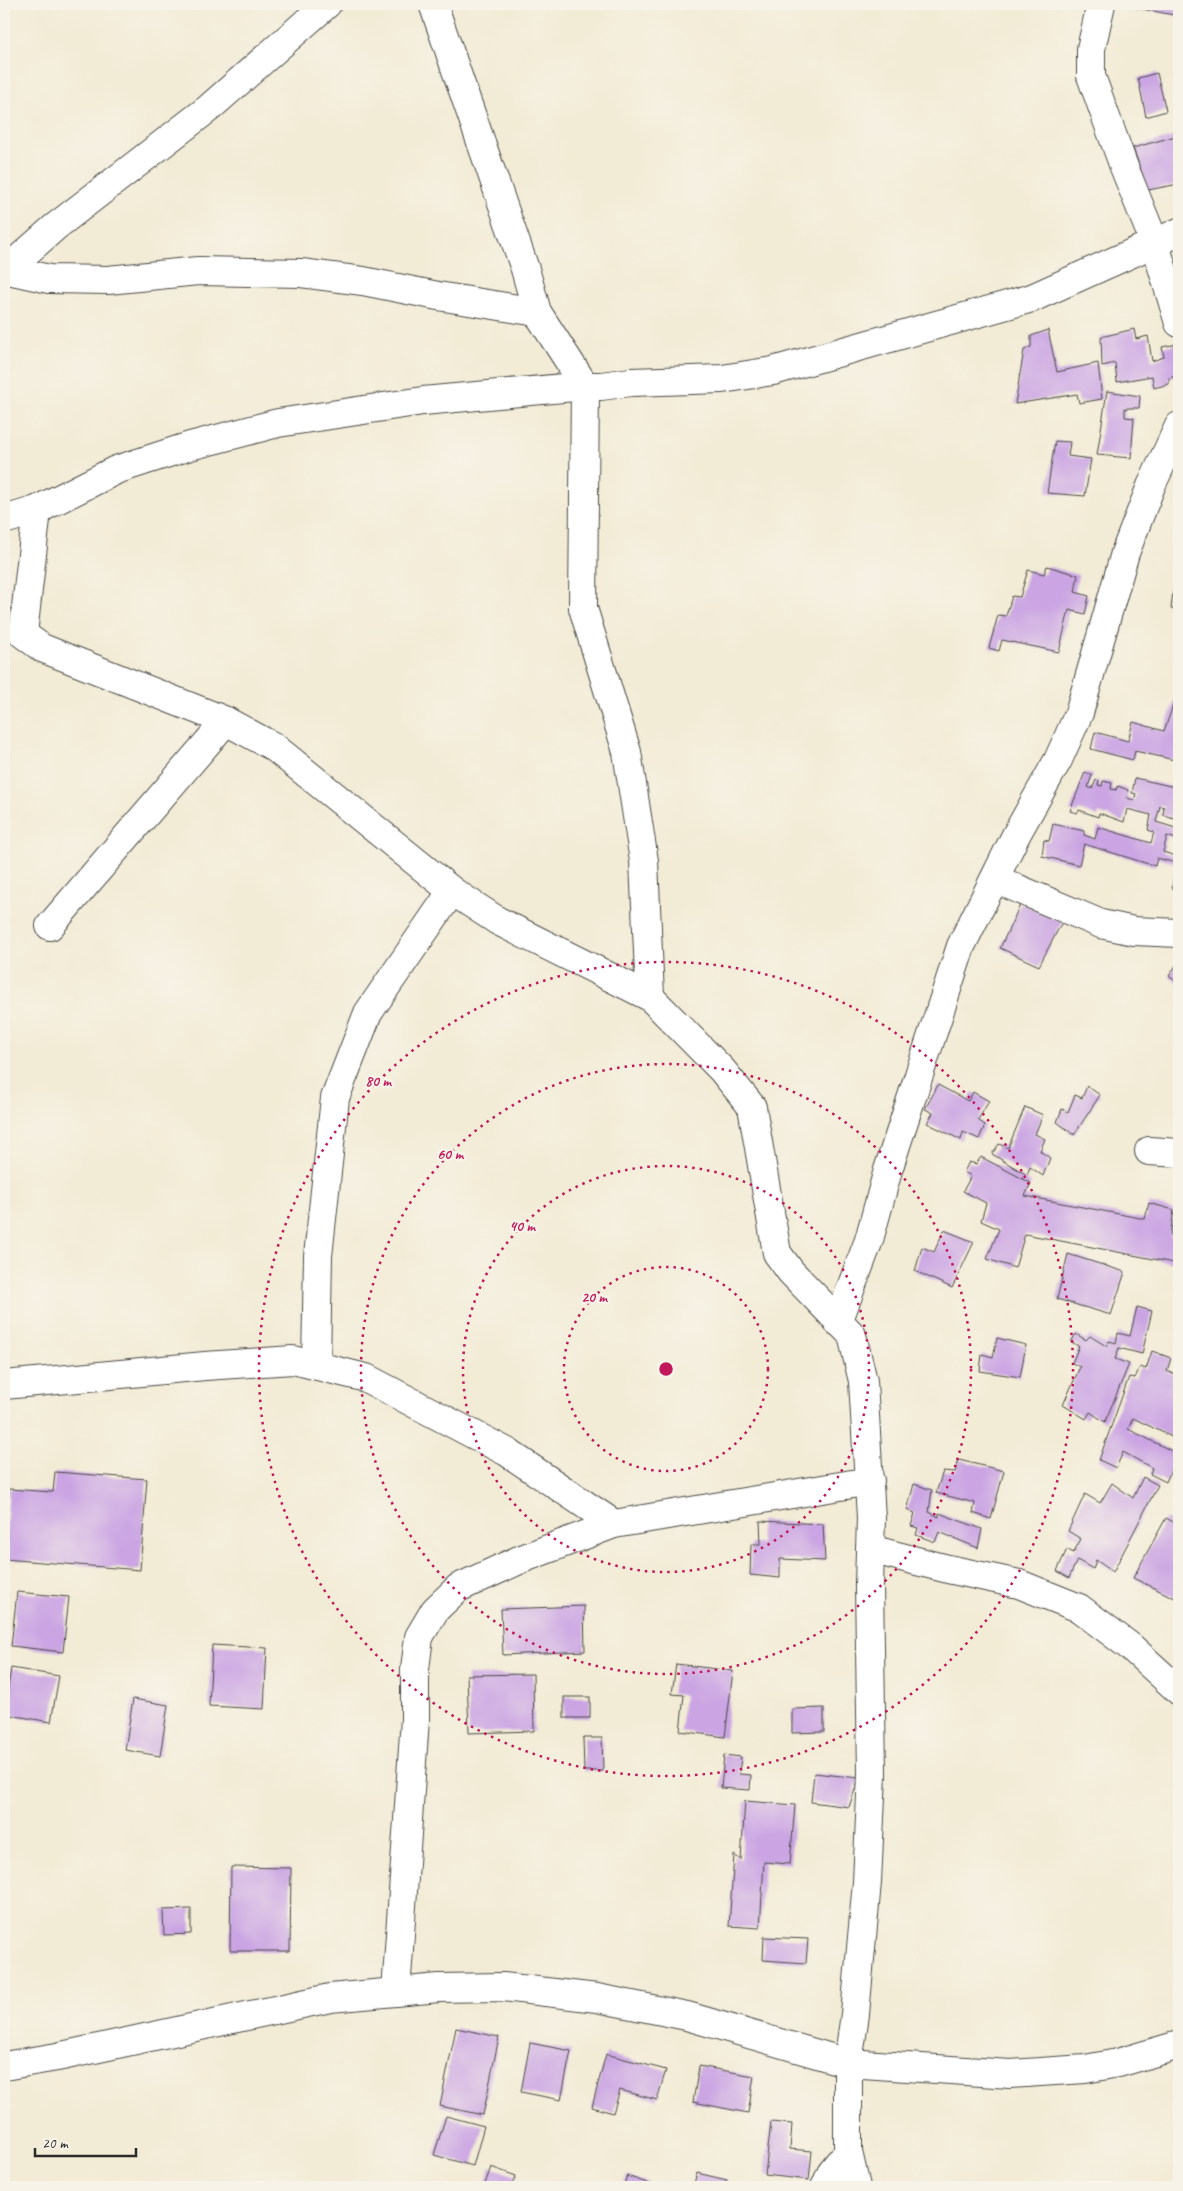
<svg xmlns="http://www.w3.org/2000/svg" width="1183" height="2191" viewBox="0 0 1183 2191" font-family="Caveat,sans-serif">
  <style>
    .building { fill: #caa4e3 }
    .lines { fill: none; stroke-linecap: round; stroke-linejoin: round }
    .minor-casing { stroke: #494844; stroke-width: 30 }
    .minor { stroke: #fff; stroke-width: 28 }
    .ring { fill: none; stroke: #c2185b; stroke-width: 2.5; stroke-dasharray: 2.5 5 }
    .centre { fill: #c2185b; stroke: #f7f3e8; stroke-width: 2.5 }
    .ring-label { font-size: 15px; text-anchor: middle; font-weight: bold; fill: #c2185b; stroke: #f7f3e8; stroke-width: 5; stroke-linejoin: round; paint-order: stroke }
  </style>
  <rect width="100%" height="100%" fill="#f7f3e8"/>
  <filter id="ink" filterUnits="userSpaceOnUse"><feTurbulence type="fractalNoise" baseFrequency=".02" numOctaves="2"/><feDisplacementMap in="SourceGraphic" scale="10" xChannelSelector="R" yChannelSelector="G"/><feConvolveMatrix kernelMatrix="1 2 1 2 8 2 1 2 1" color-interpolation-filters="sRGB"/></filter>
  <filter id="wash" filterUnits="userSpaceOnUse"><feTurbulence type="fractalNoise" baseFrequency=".0096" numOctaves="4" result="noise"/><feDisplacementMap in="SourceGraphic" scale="20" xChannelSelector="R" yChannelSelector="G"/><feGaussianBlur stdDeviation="1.12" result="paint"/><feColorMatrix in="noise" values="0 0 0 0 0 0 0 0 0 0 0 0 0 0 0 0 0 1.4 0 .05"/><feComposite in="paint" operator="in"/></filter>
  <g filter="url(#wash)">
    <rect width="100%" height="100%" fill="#f2ebd5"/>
    <g id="blocks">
      <g class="building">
        <polygon points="1127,4 1179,4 1179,16 1127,6"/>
        <polygon points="1157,73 1166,111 1146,117 1138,78"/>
        <polygon points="1179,135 1179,184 1148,190 1133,148"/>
        <polygon points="1134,329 1136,339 1148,336 1152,361 1164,357 1162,347 1177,344 1179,375 1169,378 1169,384 1154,388 1152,376 1117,382 1115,363 1102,366 1101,337"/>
        <polygon points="1048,330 1057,372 1098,363 1102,399 1079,403 1077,394 1015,404 1024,350 1031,347 1031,336"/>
        <polygon points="1107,391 1140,396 1139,408 1125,408 1125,417 1134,418 1131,458 1097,455"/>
        <polygon points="1055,441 1070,442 1068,456 1091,459 1085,496 1047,493"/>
        <polygon points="1047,566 1078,575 1075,592 1089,596 1085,614 1069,610 1059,652 1002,640 999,651 989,648 998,615 1006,616 1012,596 1020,597 1028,570 1044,574"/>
        <polygon points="1173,591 1179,591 1179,610 1171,609"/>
        <polygon points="1177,694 1179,694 1179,761 1135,751 1133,760 1091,749 1095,732 1128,741 1133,722 1164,731"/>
        <polygon points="1085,772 1092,775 1088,787 1092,789 1096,780 1099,781 1098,785 1102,786 1103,781 1112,783 1111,789 1116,790 1118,786 1128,790 1127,798 1134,800 1136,794 1132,793 1135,778 1179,788 1174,818 1163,815 1164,807 1160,806 1156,822 1179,829 1179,840 1167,836 1163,852 1179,857 1179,890 1172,888 1176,863 1157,858 1155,866 1084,844 1079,865 1042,856 1044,840 1049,841 1053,824 1084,831 1084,835 1095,839 1098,827 1151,843 1154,832 1148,830 1151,815 1127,809 1124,822 1099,813 1098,817 1079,810 1077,813 1070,811"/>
        <polygon points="1021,903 1062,922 1039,966 1000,948"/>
        <polygon points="1179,961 1179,984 1169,976"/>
        <polygon points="938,1085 968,1101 973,1092 989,1101 978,1120 985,1125 979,1139 963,1132 961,1140 927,1123 933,1113 925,1109"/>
        <polygon points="1087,1086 1100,1095 1074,1135 1057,1122 1062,1109 1068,1112 1075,1095 1082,1098"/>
        <polygon points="1025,1107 1043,1115 1035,1134 1045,1139 1040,1151 1050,1158 1043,1176 1030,1167 1027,1175 992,1154 999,1144 1008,1148"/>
        <polygon points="981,1157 1031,1183 1025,1196 1145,1219 1149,1203 1174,1210 1170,1235 1179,1237 1179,1264 1025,1234 1015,1268 987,1259 999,1229 981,1221 986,1203 963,1191 971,1176 964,1172 969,1162 976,1164"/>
        <polygon points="944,1230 974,1242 952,1288 915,1271 922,1247 934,1252"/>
        <polygon points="1068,1254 1125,1272 1111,1315 1057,1299"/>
        <polygon points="1137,1307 1152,1311 1142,1354 1119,1348 1115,1359 1129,1364 1105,1422 1090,1412 1086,1419 1063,1405 1080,1367 1072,1363 1079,1346 1071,1342 1076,1334 1086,1340 1090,1336 1106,1346 1109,1341 1116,1343 1118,1333 1130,1336"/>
        <polygon points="997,1338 1026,1345 1020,1377 980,1371 982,1354 993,1357"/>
        <polygon points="1152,1351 1171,1358 1167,1371 1177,1376 1179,1373 1179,1429 1176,1439 1133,1418 1128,1429 1178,1454 1166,1482 1150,1474 1152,1468 1123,1452 1116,1468 1099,1460 1129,1377 1135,1378 1140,1367 1146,1369"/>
        <polygon points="959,1460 1004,1471 991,1519 973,1513 975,1503 936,1493 943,1471 955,1472"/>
        <polygon points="55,1472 147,1479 140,1570 4,1559 9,1489 53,1492"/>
        <polygon points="1143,1477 1158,1485 1113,1572 1096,1560 1093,1569 1077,1560 1069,1578 1057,1571 1067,1549 1073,1553 1081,1539 1068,1531 1085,1494 1100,1503 1112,1483 1133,1498"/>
        <polygon points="914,1484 932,1490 929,1512 939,1517 939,1513 982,1529 978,1548 939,1532 935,1542 916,1535 918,1528 911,1526 915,1513 907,1510"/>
        <polygon points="1166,1518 1179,1525 1179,1600 1133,1578"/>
        <polygon points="760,1521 823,1524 825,1561 780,1559 780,1578 750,1575 751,1544 761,1544"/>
        <polygon points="17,1592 69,1597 63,1652 11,1646"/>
        <polygon points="584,1606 585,1651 503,1655 501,1609"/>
        <polygon points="212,1645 267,1648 264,1709 209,1706"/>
        <polygon points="676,1664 733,1671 725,1737 680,1731 684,1695 672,1694"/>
        <polygon points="11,1668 59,1676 51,1722 4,1714"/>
        <polygon points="533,1674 534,1731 469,1733 467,1675"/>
        <rect x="564" y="1697" width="26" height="21"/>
        <polygon points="133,1699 168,1705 160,1756 125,1750"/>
        <polygon points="824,1708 824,1732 792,1733 792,1709"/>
        <polygon points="583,1738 602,1738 603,1771 584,1771"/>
        <polygon points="724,1755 741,1757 739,1774 751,1775 750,1790 721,1788"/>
        <polygon points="814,1773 859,1778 849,1807 811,1802"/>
        <polygon points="745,1801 795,1805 790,1864 764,1862 760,1928 729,1926 734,1855 741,1860"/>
        <polygon points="231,1867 291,1868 290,1951 230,1951"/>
        <polygon points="191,1909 191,1934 164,1935 163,1910"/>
        <polygon points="764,1937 808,1939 806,1963 763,1960"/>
        <polygon points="456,2028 499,2037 483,2115 440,2106"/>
        <polygon points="530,2043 571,2051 561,2100 521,2092"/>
        <polygon points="606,2054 666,2070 657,2100 620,2090 613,2113 592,2107"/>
        <polygon points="699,2066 754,2076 748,2113 693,2102"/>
        <polygon points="446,2116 484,2126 473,2166 434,2155"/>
        <polygon points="771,2122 792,2124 790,2149 812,2151 809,2180 765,2175"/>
        <polygon points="491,2167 516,2176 512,2187 484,2187"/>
        <polygon points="697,2173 727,2180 725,2187 693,2187"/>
        <polygon points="627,2176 659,2187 623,2187"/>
      </g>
    </g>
  </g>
  <g filter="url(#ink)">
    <use href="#blocks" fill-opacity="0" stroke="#494844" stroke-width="1"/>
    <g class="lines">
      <g class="minor-casing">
        <g id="minor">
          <polyline points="433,4 525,269 537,312 585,386 583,608 627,752 644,861 650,997"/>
          <polyline points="1101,4 1091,49 1091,76 1124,167 1155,244 1179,323"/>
          <polyline points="4,269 49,279 108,280 198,271 301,273 363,281 438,296 537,312"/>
          <polyline points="4,272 55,227 209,108 327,4"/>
          <polyline points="37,510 23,634 42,648 226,721 274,747 452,891 498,921 650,997 722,1070 752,1107 777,1253 791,1272 852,1335 863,1381 871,1518 869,1585 872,1774 867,1882 855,2014 848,2063 848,2152 856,2187"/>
          <polyline points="4,520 37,510 116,470 190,446 278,423 423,401 585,386 601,386 631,382 722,379 773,371 1032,298 1179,232"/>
          <polyline points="995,879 1101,924 1134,931 1179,933"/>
          <polyline points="50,926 226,721"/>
          <polyline points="1149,1151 1179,1153"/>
          <polyline points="838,1322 869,1240 888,1170 961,946 1016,835 1058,760 1079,713 1125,553 1151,486 1179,426"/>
          <polyline points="316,1365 318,1256 335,1098 368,1013 452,891"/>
          <polyline points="4,1385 205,1366 293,1360 366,1378 507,1452 614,1524"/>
          <polyline points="870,1549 948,1569 1019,1584 1079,1608 1132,1648 1179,1691"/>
          <polyline points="396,1992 415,1719 415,1669 419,1637 435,1610 458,1588 519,1560 614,1524 870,1481"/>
          <polyline points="4,2066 57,2057 330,1998 439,1988 503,1987 597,1998 687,2016 848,2063 1010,2074 1085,2069 1118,2063 1179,2045"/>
          <polyline points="825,2187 832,2171 848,2152"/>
        </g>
      </g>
      <use href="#minor" class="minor"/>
    </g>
  </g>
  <g class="ring">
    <circle cx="666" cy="1369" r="102"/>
    <circle cx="666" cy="1369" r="203"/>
    <circle cx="666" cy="1369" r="305"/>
    <circle cx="666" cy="1369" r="407"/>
  </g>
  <circle cx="666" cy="1369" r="8" class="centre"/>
  <g class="ring-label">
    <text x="378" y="1086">80 m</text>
    <text x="450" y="1159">60 m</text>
    <text x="522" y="1231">40 m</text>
    <text x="594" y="1302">20 m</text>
  </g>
  <rect width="1183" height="2191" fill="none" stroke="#f7f3e8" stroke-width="20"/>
  <path d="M35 2148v8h101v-8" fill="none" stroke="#2b2b2b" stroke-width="2.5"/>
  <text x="42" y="2148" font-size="15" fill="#2b2b2b" stroke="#f7f3e8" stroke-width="4" paint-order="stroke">20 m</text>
</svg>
